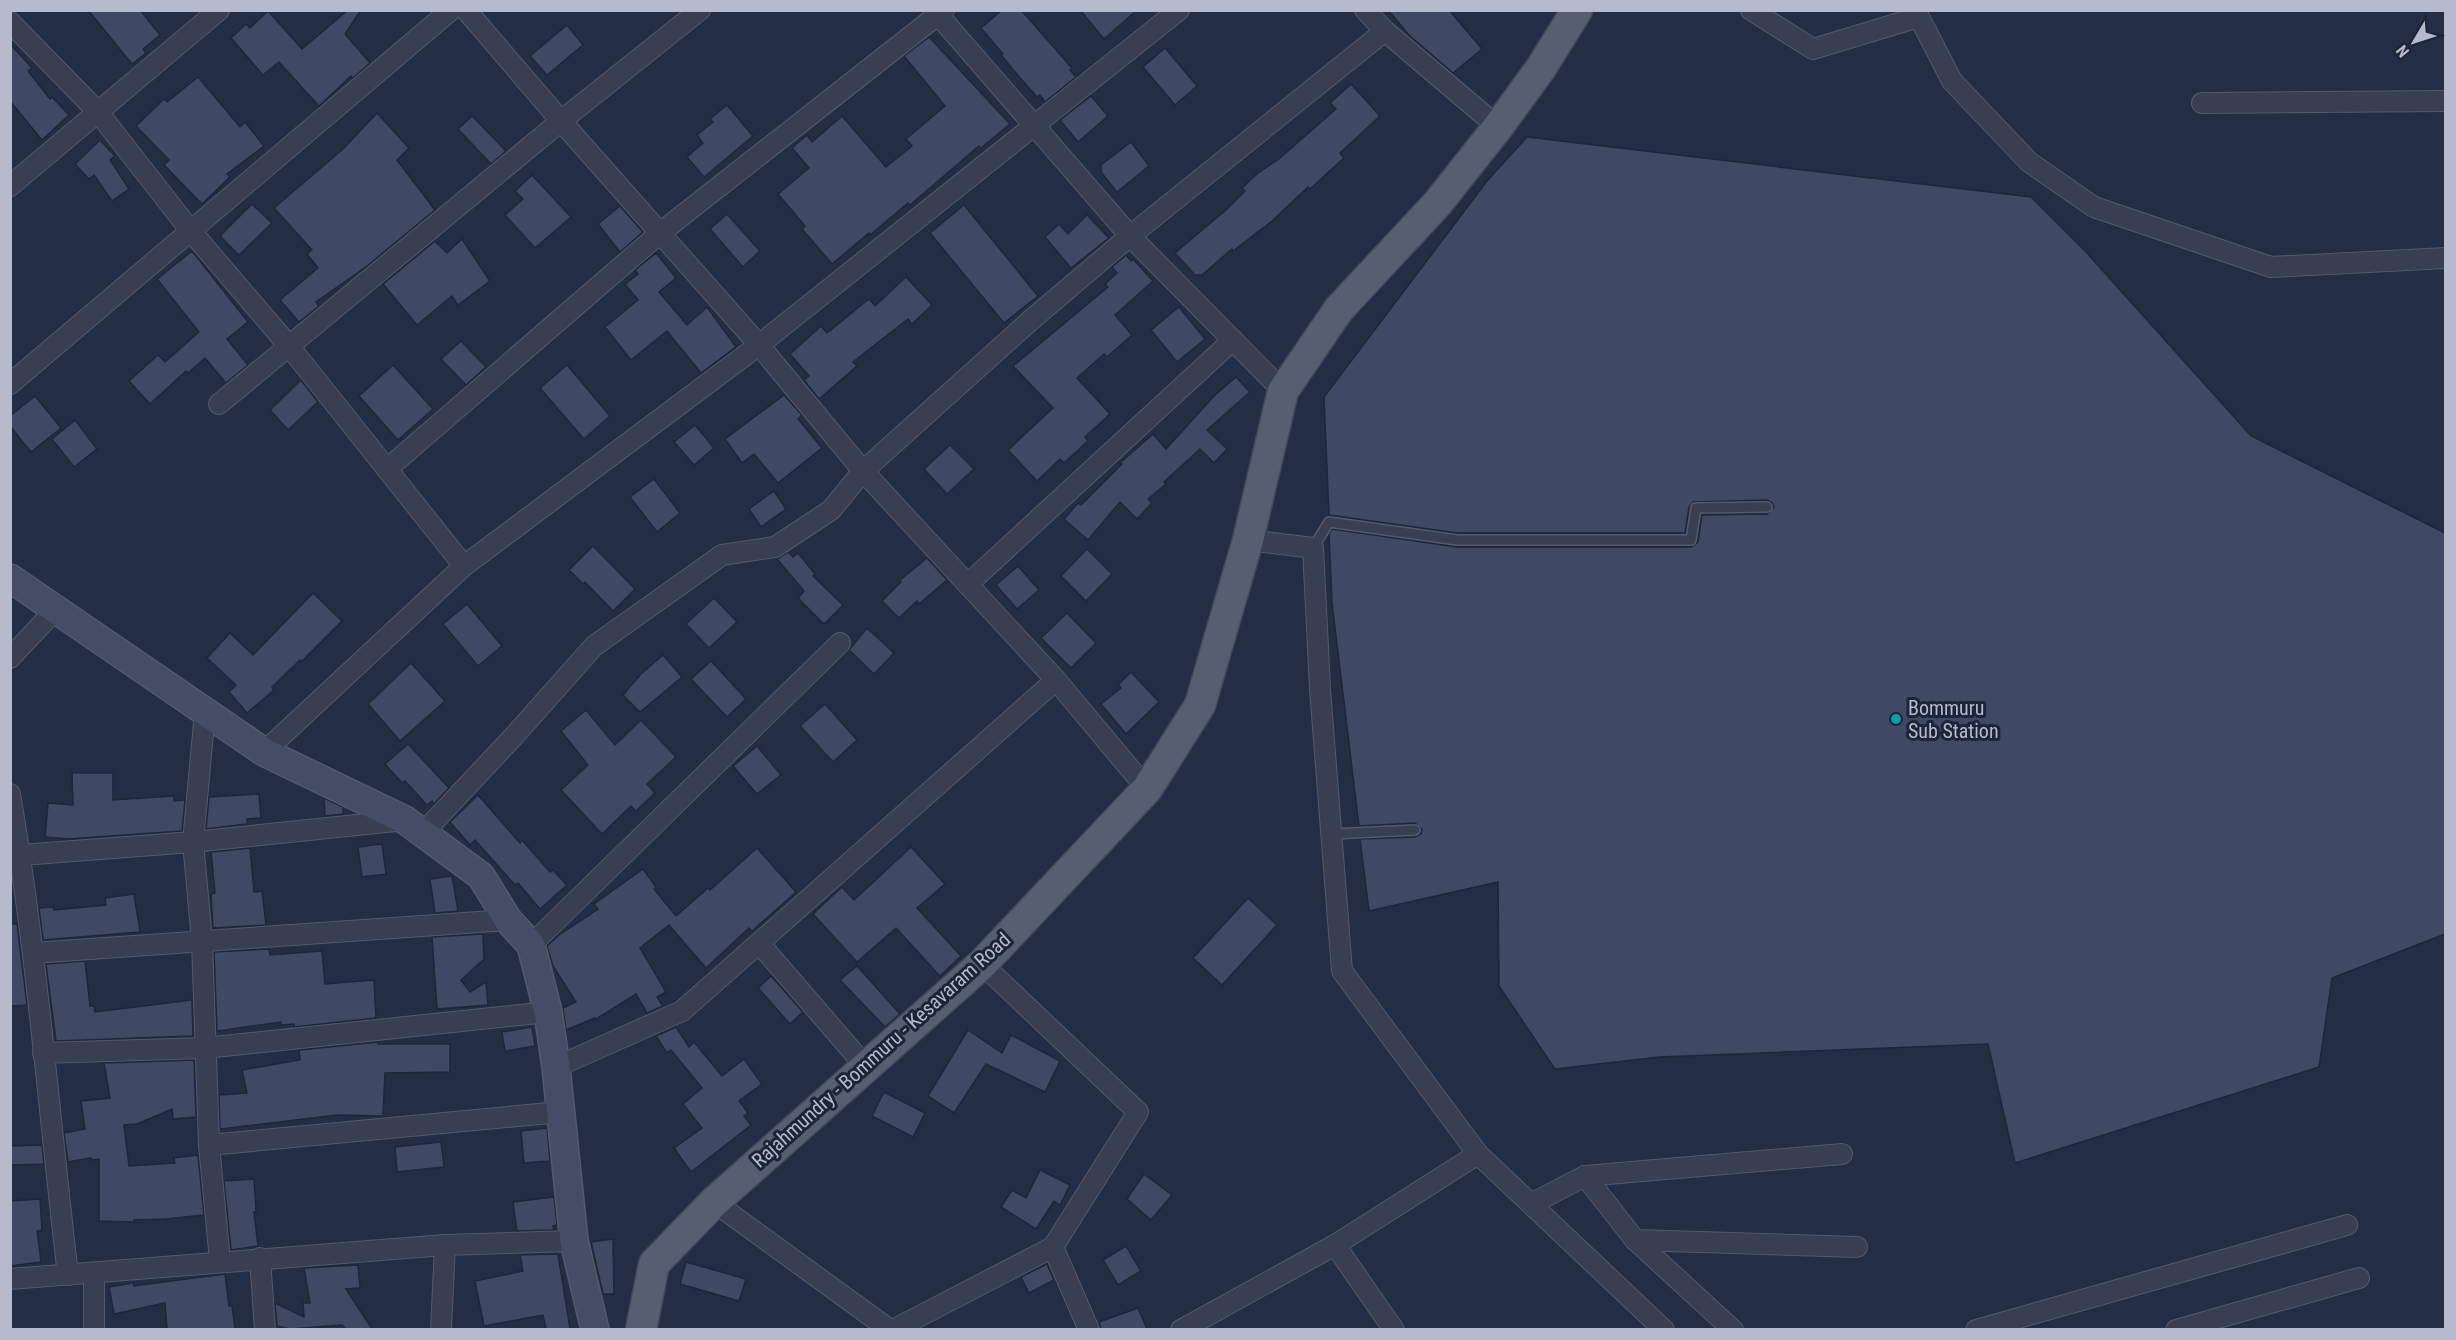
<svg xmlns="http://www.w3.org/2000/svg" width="2456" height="1340" viewBox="0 0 2456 1340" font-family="'Roboto Condensed',sans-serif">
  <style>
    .building { fill: #404963; stroke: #1e263a; stroke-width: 1.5 }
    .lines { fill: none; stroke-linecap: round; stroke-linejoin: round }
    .service-casing { stroke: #535a6d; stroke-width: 12 }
    .minor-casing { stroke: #535a6d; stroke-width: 22 }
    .secondary-casing { stroke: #535a6d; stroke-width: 30 }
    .primary-casing { stroke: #41485c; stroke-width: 33 }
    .service { stroke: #383f52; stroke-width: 9 }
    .minor { stroke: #383f52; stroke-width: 20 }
    .secondary { stroke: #454d66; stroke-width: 27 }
    .primary { stroke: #565e72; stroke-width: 30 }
    .culture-dot { fill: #0f9aa8; stroke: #1c2438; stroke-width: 2 }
    .labels { text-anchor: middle; stroke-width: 6; stroke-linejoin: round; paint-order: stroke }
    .poi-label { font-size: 20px; fill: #b5bbcc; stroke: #1c2438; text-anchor: start }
    .street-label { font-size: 20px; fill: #b5bbcc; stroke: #1c2438 }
  </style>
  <rect width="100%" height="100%" fill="#232d43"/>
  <g class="building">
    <polygon points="88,10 140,10 160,35 143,49 146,53 132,64"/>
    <polygon points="348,10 361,10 345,34 370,63 353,78 351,76 319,106 279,62 263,75 231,38 246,24 250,28 268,11 302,49"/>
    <polygon points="1002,10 1021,10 1072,68 1070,70 1076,77 1045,102 1040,95 1037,97 1015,72 1001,55 1003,54 981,28"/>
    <polygon points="1080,10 1137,10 1104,39"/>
    <polygon points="1388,10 1449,10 1482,49 1453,73 1409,35"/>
    <polygon points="567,25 583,45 547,75 530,56"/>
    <polygon points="929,37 1010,124 981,148 979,146 910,205 908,203 870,235 869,233 832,264 802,229 805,226 778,194 809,168 792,148 807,135 812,142 842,116 886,167 912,146 906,139 945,106 904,56"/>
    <polygon points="10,44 32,68 28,71 50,99 52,97 69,115 42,140 10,101"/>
    <polygon points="1165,48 1197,86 1175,105 1143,67"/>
    <polygon points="198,77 240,127 245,122 264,146 227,174 230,177 202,204 164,165 169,160 136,126 164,99 167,102"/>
    <polygon points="1351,84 1380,116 1340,153 1344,158 1310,189 1308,187 1272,221 1233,251 1232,249 1202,275 1195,275 1175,253 1227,209 1245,191 1242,188 1258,173 1280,158 1336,109 1330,103"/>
    <polygon points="1091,96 1108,116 1078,142 1060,120"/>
    <polygon points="727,105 753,136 704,177 687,157 703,143 697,135 713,122 710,119"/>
    <polygon points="377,113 409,148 397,160 435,210 367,266 316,302 319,306 299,322 280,300 318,268 307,254 312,250 274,208 343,149"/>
    <polygon points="472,116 506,151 491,164 458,129"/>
    <polygon points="1527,137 2031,197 2086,252 2251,436 2445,533 2445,934 2332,978 2319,1067 2015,1163 1988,1044 1659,1057 1555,1069 1499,986 1498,882 1369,911 1360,839 1415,837 1421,834 1422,829 1415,823 1359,826 1332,603 1329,534 1332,529 1457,547 1691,547 1698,542 1702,515 1767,514 1774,507 1772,503 1767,500 1693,502 1689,507 1685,533 1457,533 1329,515 1324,397 1487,181"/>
    <polygon points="100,140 115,156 110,160 129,189 112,201 94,175 89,179 75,164"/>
    <polygon points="1131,142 1149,166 1117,192 1101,172 1101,165"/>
    <polygon points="532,175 571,217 535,248 505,215 523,199 515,191"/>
    <polygon points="252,204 272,223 239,255 220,236"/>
    <polygon points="964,205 1038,296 1004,323 930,233"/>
    <polygon points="620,206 643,232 620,252 598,224"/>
    <polygon points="727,214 760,251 743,267 710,229"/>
    <polygon points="1087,215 1109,238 1071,268 1045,237 1059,224 1068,234"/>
    <polygon points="462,239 490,281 458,305 452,296 417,325 383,284 435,241 447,253"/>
    <polygon points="192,251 248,322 227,339 248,365 226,383 205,358 188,373 186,371 150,404 129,381 158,355 165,362 199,332 157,279"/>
    <polygon points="656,253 676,278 659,292 687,325 707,307 736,347 701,373 667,331 631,360 605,327 638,300 625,284 638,274 635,270"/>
    <polygon points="1126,255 1131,261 1133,259 1153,281 1115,315 1132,335 1107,357 1104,354 1077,378 1110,414 1085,437 1088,441 1064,463 1060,459 1037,481 1008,450 1053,408 1013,366 1108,287 1105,284 1117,273 1112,267"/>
    <polygon points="906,277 932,305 912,324 908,319 853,362 857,366 819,399 804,380 809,376 790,354 821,326 827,333 869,299 875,306"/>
    <polygon points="1179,307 1205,339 1177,362 1151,330"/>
    <polygon points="461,341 486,367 466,385 441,359"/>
    <polygon points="393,365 433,409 398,440 359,396"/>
    <polygon points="567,365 610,416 584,439 540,388"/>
    <polygon points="1236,377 1250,392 1207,430 1227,449 1214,463 1200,449 1164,482 1166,484 1148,499 1152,503 1137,519 1120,502 1088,540 1064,519 1078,503 1081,505 1122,464 1120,463 1153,434 1166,449 1214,396"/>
    <polygon points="301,380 318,402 288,430 270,410"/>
    <polygon points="784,395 802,415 798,419 822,448 778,483 754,454 742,463 725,439"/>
    <polygon points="35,396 61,428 31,452 10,426 10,416"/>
    <polygon points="75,420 97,449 74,467 52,439"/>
    <polygon points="695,425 714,448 694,465 674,442"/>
    <polygon points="950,445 974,469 947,494 924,469"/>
    <polygon points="654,479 680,513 657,532 630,497"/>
    <polygon points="774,491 786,509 761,527 749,509"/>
    <polygon points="593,546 635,589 613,611 585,582 583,584 569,570"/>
    <polygon points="1087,549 1112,574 1086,601 1061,576"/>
    <polygon points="788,552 793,557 798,553 815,574 813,576 843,605 824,624 798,598 804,591 777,559"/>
    <polygon points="927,558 947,580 919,604 917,601 899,618 882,601 901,582 899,581"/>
    <polygon points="1018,566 1039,590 1017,609 996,585"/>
    <polygon points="313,593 342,621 301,662 300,660 272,687 274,690 247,713 229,692 236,685 207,658 230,633 253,655"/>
    <polygon points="714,598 737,622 709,648 686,624"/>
    <polygon points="467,604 502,646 478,666 443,624"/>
    <polygon points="1067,613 1096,643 1071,668 1041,638"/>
    <polygon points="867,628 894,653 874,674 849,650"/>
    <polygon points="663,655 682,677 640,712 623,695 641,674"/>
    <polygon points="711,661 746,699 727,717 691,679"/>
    <polygon points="411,663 445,701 400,741 368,704"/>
    <polygon points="1131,672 1159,702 1126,734 1101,704 1121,688 1118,685"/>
    <polygon points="825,704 857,740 833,762 800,726"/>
    <polygon points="586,710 615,745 641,720 676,757 647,784 655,793 636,811 631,806 602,834 561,790 588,765 561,731"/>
    <polygon points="408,744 449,788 434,804 432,801 427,805 405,781 402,783 385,764"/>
    <polygon points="757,746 781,775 757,794 733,766"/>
    <polygon points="72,773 113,773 113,800 174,796 174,801 185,800 182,831 68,839 45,837 48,803 73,805"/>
    <polygon points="259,794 261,818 247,819 247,824 206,829 209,797"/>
    <polygon points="478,795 520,843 522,840 550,872 553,870 567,885 540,909 518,883 515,885 475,840 470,845 450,822"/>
    <polygon points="324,798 343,807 343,814 325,816"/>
    <polygon points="382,844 386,874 362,877 358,847"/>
    <polygon points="911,847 945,884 917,908 961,956 940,976 896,928 857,962 813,914 842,887 854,900"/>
    <polygon points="250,848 254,892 262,891 266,925 213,928 211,894 215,893 211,852"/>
    <polygon points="757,848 796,892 752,931 749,928 706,968 669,925 640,948 666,992 657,997 663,1006 647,1013 636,994 596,1019 595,1018 566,1030 563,1008 576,1002 553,966 547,946 559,935 598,909 594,904 643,869 656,887 654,889 676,916 708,888 710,890"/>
    <polygon points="452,876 458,911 435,913 430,879"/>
    <polygon points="134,894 140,932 43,940 39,908 53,907 54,910 106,905 105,898"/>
    <polygon points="1248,898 1277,925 1222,985 1193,958"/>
    <polygon points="10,924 17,924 27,1005 10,1006"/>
    <polygon points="483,934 484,959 461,980 470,992 486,982 488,1005 437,1009 432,937"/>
    <polygon points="269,949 270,955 322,951 325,984 374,980 376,1018 294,1027 294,1024 281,1025 281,1022 217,1031 214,952"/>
    <polygon points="85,961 90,1006 94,1006 95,1012 192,1000 193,1036 56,1041 46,964"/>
    <polygon points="857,966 900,1014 885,1027 840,980"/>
    <polygon points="771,976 803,1012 790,1024 758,988"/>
    <polygon points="532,1027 535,1046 505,1051 502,1032"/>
    <polygon points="676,1027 689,1047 694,1042 722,1076 744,1059 762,1084 739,1101 748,1113 744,1116 751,1125 691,1172 674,1148 702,1128 683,1104 702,1088 671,1050 667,1053 656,1036"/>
    <polygon points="968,1030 1002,1053 1011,1035 1060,1061 1045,1092 986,1064 954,1113 928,1096"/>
    <polygon points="378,1042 378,1044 450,1044 450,1072 385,1073 383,1116 337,1115 220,1129 219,1095 247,1093 242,1070 300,1060 299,1050"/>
    <polygon points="194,1060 196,1117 173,1119 172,1109 137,1124 124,1125 129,1166 175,1163 174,1158 198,1155 204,1215 166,1219 134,1220 134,1222 99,1221 99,1159 91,1160 91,1158 68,1162 64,1133 85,1129 81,1101 110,1098 104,1063"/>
    <polygon points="884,1092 925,1113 913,1137 872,1116"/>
    <polygon points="547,1128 550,1161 524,1163 521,1131"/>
    <polygon points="441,1142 444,1167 397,1172 395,1147"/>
    <polygon points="42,1145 44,1164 10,1165 10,1146"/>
    <polygon points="1040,1170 1070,1185 1060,1205 1054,1201 1036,1229 1001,1207 1012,1190 1026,1198"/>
    <polygon points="1144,1174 1172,1195 1151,1220 1127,1199"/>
    <polygon points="254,1179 256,1212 254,1212 258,1246 231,1250 224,1181"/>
    <polygon points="554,1197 557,1225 553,1226 554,1230 517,1231 513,1202"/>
    <polygon points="40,1199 42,1230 37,1231 41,1262 10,1266 10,1201"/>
    <polygon points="613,1239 614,1294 603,1294 591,1242"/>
    <polygon points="1126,1246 1141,1271 1118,1285 1103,1260"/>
    <polygon points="558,1254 570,1329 546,1329 543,1315 484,1326 475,1281 523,1271 520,1255"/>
    <polygon points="686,1262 746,1279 739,1301 680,1284"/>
    <polygon points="1047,1264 1054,1280 1029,1293 1021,1277"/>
    <polygon points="358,1265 360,1288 346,1289 372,1329 346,1329 342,1325 290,1329 277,1326 275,1303 304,1317 303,1303 310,1303 304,1268"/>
    <polygon points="225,1274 229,1306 232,1306 235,1329 167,1329 165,1303 114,1314 109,1287 133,1283 134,1286"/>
    <polygon points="1138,1308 1147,1329 1101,1329 1099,1322"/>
  </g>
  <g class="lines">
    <g class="service-casing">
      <g id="service">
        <polyline points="1313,548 1329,522 1457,540 1691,540 1696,508 1767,507"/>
        <polyline points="1332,834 1415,830"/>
      </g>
    </g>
    <g class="minor-casing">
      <g id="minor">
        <polyline points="466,10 561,121 759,345 863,471 1056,680 1147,789"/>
        <polyline points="934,10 1130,236 1283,391"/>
        <polyline points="1365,10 1385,31 1498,127"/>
        <polyline points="1751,10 1813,49 1919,17 1952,81 2029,162 2094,207 2271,267 2446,258"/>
        <polyline points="10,22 98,112 190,230 289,346 464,566"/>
        <polyline points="2202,103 2446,101"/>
        <polyline points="10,186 219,10"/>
        <polyline points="10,384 451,10"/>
        <polyline points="219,404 561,121 700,10"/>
        <polyline points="387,469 660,233 944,10"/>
        <polyline points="1248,540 1313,548 1320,689 1342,971 1478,1154 1664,1330"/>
        <polyline points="968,584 1233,340"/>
        <polyline points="10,658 57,608"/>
        <polyline points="205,712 193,842 202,941 209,1145 220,1261"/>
        <polyline points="264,752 464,566 759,345 1179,10"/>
        <path d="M 10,794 C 37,953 49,1115 68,1275"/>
        <polyline points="423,833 514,736 594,646 722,555 775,547 831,510 863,471 1031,320 1130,236 1385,31"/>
        <polyline points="21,855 193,842 405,820"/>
        <polyline points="759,943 1056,680"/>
        <polyline points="531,945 840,643"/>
        <polyline points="33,953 508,920"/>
        <polyline points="43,1053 205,1048 548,1012"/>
        <polyline points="556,1067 682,1011 759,943 866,1067"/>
        <polyline points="209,1145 560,1112"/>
        <polyline points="1585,1176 1635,1240 1733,1330"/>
        <polyline points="714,1202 890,1330"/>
        <polyline points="1531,1204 1585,1176 1842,1154"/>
        <polyline points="1635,1240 1857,1247"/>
        <polyline points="1335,1245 1394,1330"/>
        <polyline points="1053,1247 1089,1330"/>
        <polyline points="260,1258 265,1330"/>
        <polyline points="94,1273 94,1330"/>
        <polyline points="10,1279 445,1245 574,1241"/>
        <polyline points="441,1330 445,1245"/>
        <polyline points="893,1330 1053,1247 1138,1112 982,964"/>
        <polyline points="1181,1330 1335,1245 1478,1154"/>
        <polyline points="1976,1330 2347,1225"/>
        <polyline points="2176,1330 2359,1278"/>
      </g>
    </g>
    <g class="secondary-casing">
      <polyline id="secondary" points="10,578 264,752 405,820 481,876 508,920 531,945 548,1012 556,1067 574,1241 595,1330"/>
    </g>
    <g class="primary-casing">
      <polyline id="primary" points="641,1330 654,1264 714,1202 982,964 1147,789 1200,705 1248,540 1283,391 1339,309 1437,204 1498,127 1541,68 1577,10"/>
    </g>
    <use href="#service" class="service"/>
    <use href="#minor" class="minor"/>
    <use href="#secondary" class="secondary"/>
    <use href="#primary" class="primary"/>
  </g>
  <circle class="culture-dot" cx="1896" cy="719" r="6"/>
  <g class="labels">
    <g class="poi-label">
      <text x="1908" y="715">Bommuru<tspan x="1908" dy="23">Sub Station</tspan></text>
    </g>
    <g class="street-label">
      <text transform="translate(881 1050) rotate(-42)" y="7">Rajahmundry - Bommuru - Kesavaram Road</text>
    </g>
  </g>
  <rect width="2456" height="1340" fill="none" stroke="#b5bbcc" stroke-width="24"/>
  <g transform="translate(2414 42) rotate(231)" stroke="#1c2438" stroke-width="4.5" paint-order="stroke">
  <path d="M0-4.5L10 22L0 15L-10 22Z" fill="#b5bbcc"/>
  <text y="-9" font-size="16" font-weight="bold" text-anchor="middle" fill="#b5bbcc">N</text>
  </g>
</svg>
